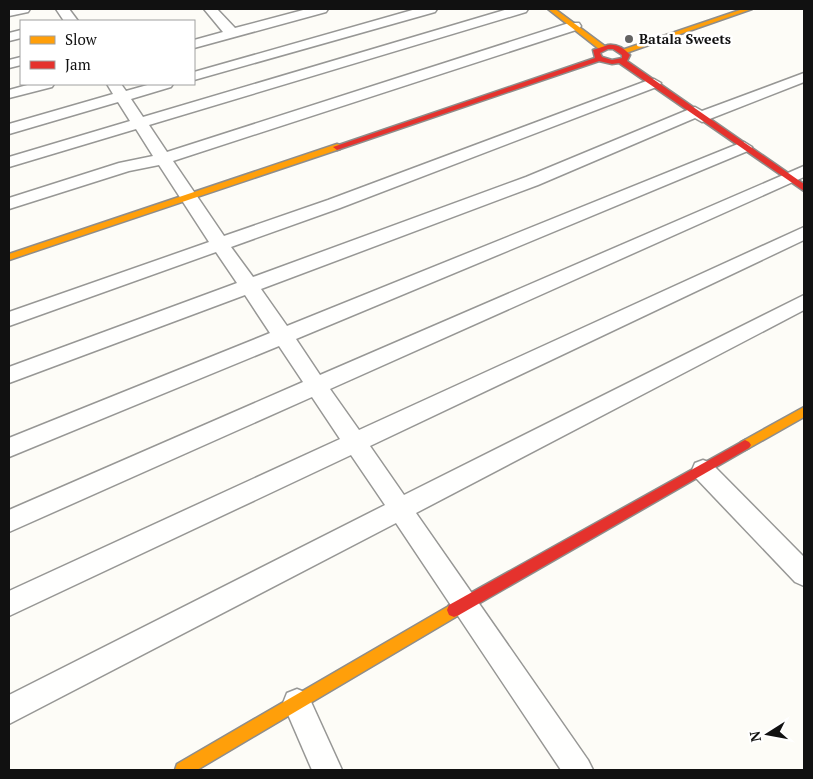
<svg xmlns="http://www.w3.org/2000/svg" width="813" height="779" viewBox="0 0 813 779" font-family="'PT Serif',serif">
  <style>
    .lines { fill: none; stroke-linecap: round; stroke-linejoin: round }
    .street-casing { stroke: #979795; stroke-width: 3 }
    .slow-casing { stroke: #8e8d8b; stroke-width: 3 }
    .jam-casing { stroke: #8e8d8b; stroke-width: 3 }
    .street { fill: #fffffe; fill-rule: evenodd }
    .slow { fill: #ff9f0a; fill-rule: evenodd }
    .jam { fill: #e5322d; fill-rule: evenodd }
    .poi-dot { fill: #646362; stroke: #fff; stroke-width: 2 }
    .labels { text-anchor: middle; stroke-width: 5; stroke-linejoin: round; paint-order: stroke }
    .far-poi-label { font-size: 14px; font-weight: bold; fill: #111; stroke: #fff; text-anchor: start }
  </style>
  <rect width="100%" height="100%" fill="#fdfcf7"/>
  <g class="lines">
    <g class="street-casing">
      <g id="street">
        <polygon points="9,9 30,9 28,12 9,16"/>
        <polygon points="56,9 69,9 78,21 64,21"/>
        <polygon points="204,9 217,9 235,28 307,9 328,9 326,12 194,48 194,40 223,32"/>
        <polygon points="416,9 437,9 435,12 194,80 194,72"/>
        <polygon points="508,9 528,9 526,12 149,125 167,152 569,23 579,23 581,26 579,29 173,161 224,236 328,200 649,80 654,79 661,83 659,86 340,208 231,247 253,277 526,177 690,109 695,107 702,111 804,73 804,82 707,120 702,122 695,118 538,185 261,289 287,326 738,144 744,142 752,147 750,150 296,339 320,375 804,166 804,177 330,389 359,430 804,227 804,240 370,446 404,495 804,295 804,310 416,513 588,760 593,770 561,770 396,523 9,724 9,695 385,505 351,455 9,616 9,591 340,439 312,397 9,532 9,510 303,382 279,346 9,457 9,438 270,333 245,295 9,383 9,367 237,283 216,252 9,326 9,312 209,242 159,165 129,171 9,209 9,198 119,163 153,156 136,129 9,167 9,157 130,121 118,102 9,134 9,124 113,94 107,84 121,84 126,91 151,84 173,84 171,87 131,99 143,117"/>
        <polygon points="21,30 21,38 9,41 9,33"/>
        <polygon points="21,57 21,65 9,68 9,60"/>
        <polygon points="31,84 54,84 52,87 9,98 9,90"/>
        <polygon points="703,460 711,463 804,557 804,586 795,582 695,477 692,470 695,463"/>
        <polygon points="297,689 307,693 342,770 312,770 283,703 287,693"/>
      </g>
    </g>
    <g class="slow-casing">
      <g id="slow">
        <polygon points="548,9 555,9 606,47 599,49"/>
        <polygon points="743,9 752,9 626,53 619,51"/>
        <polygon points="337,144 340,145 340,149 9,260 9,254"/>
        <polygon points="804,407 804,417 749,448 745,450 741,448 739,445 741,442"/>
        <polygon points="454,603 459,605 461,610 459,615 197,770 175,770 177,764"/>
      </g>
    </g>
    <g class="jam-casing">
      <g id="jam">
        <path d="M 608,45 C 617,44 624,48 630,55 L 627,61 L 804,184 L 804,191 L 619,63 L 612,64 L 599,61 L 340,149 L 337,150 L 333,147 L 595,58 L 593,50 ZM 608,49 L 613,49 L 622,55 L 622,58 L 612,60 L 602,57 L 600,53 Z"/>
        <polygon points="745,440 749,442 751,445 749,448 459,615 454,617 449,615 447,610 449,605"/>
      </g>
    </g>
    <use href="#street" class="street"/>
    <use href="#slow" class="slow"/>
    <use href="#jam" class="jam"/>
  </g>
  <circle class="poi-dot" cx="629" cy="39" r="5"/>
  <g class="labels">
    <g class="far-poi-label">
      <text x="639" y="44">Batala Sweets</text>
    </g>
  </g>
  <rect width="813" height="779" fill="none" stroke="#111111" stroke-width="20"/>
  <rect x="20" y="20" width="175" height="65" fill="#ffffff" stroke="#a0a0a0"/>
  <rect x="30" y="36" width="25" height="8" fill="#ff9f0a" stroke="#a0a0a0"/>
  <text x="65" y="45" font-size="15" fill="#111111">Slow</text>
  <rect x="30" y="61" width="25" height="8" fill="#e5322d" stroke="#a0a0a0"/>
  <text x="65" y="70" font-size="15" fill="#111111">Jam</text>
  <g transform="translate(768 734) rotate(259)" stroke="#ffffff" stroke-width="4" paint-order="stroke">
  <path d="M0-4L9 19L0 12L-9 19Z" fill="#111111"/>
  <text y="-8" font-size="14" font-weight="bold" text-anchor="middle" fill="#111111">N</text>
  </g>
</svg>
